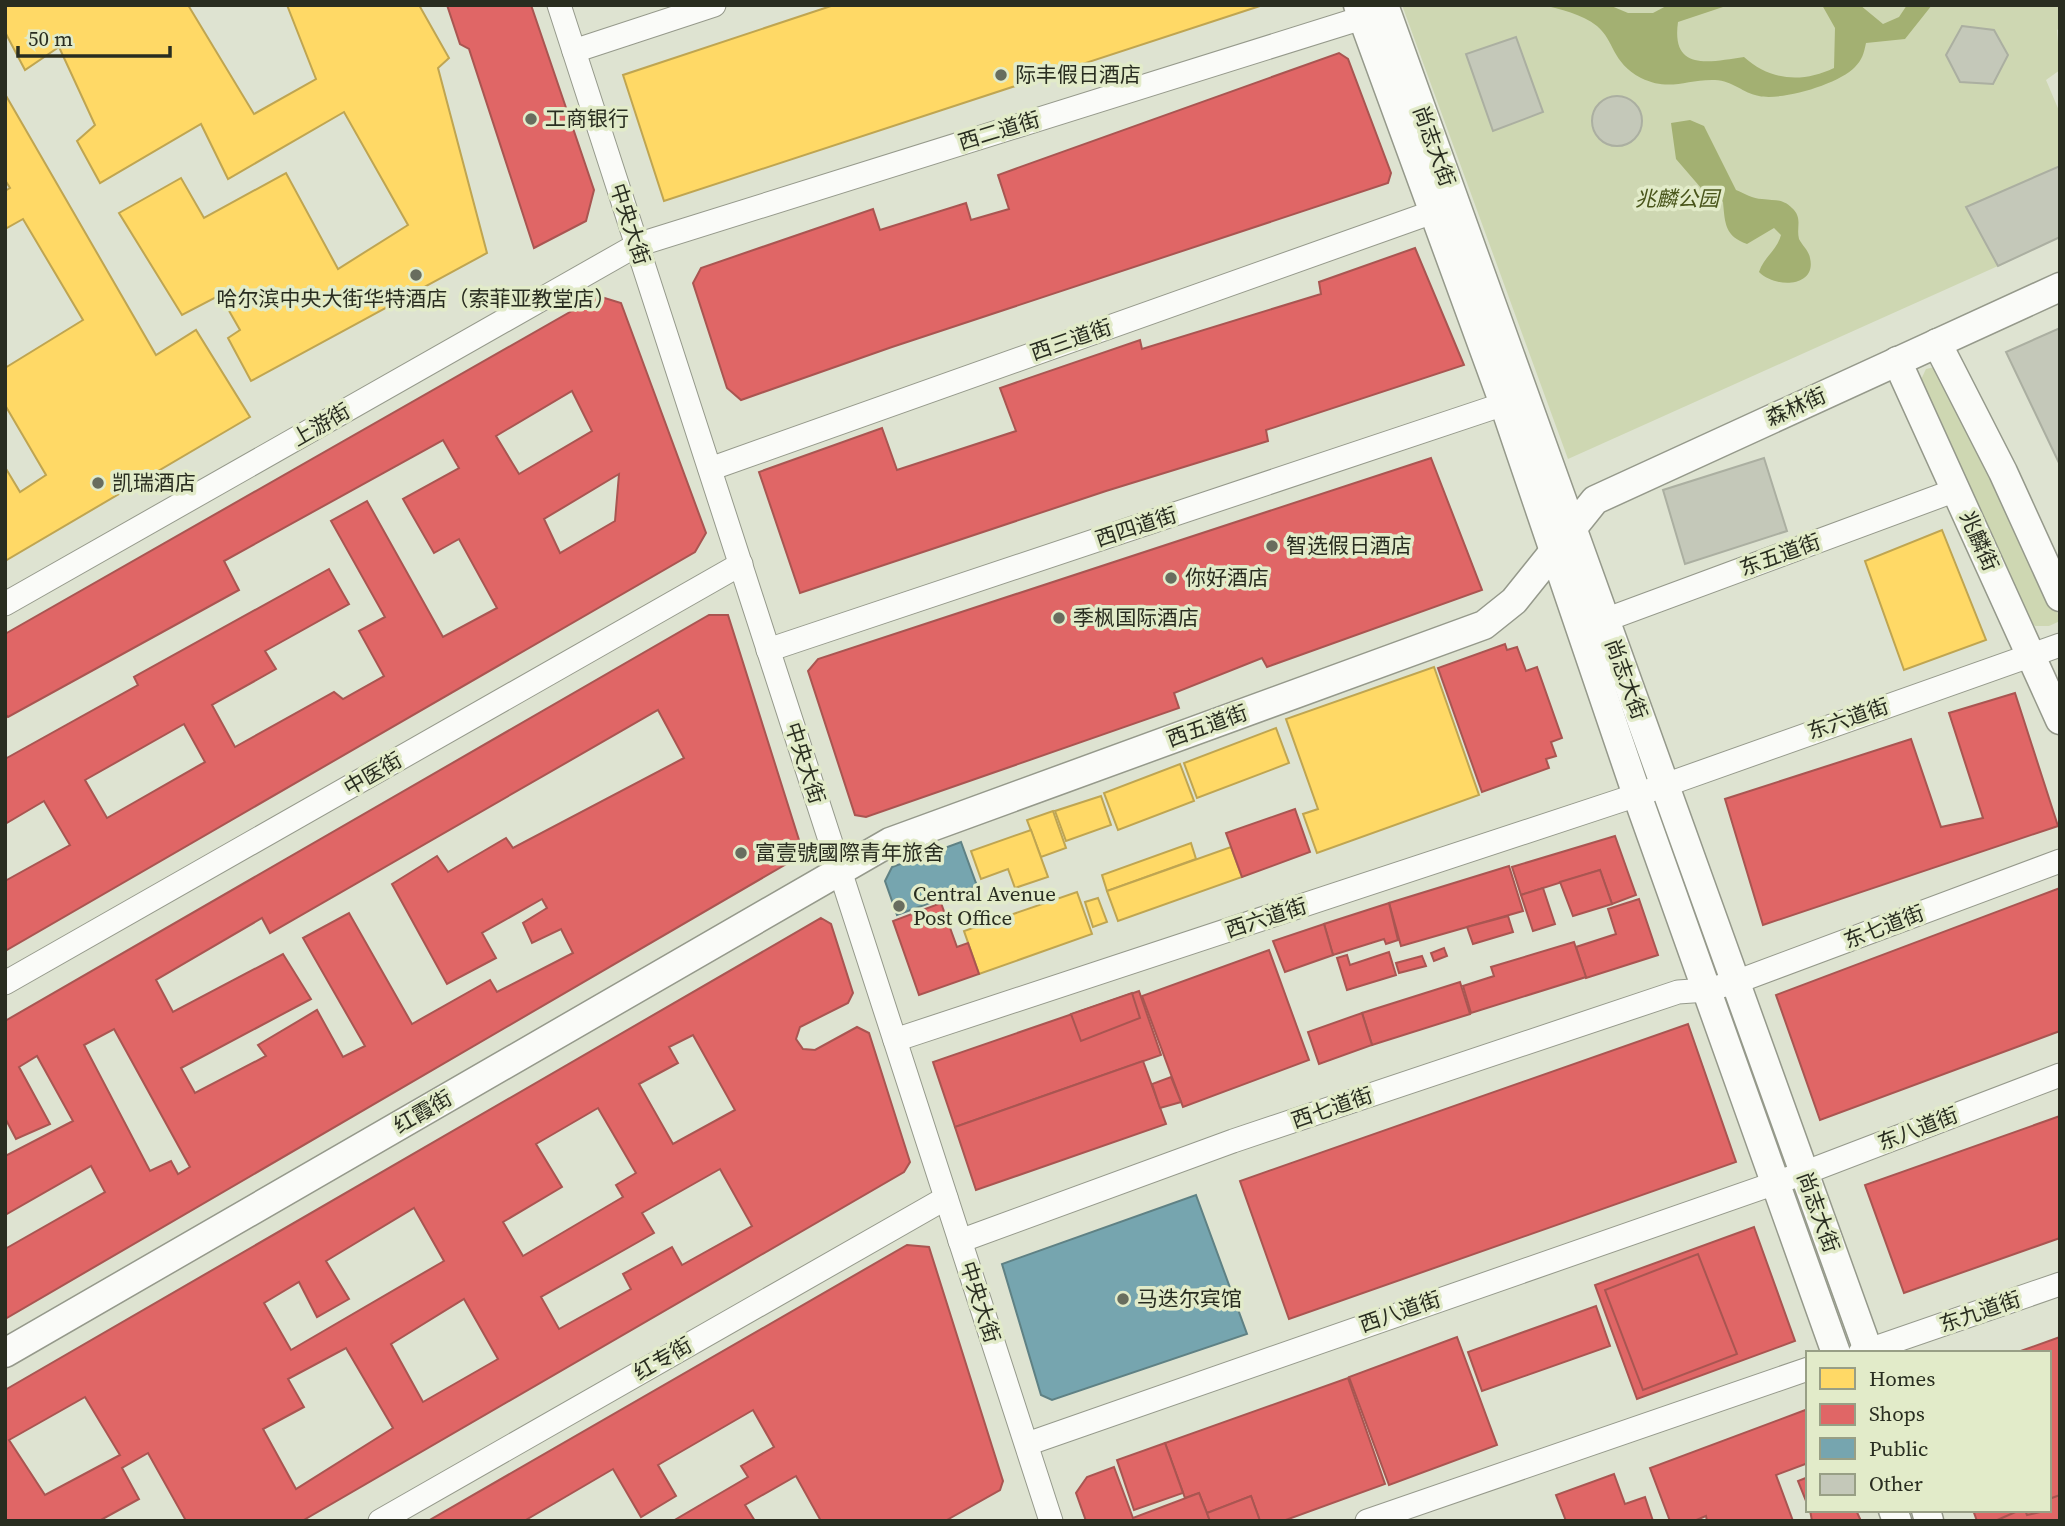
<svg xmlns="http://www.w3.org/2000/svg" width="2065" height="1526" viewBox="0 0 2065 1526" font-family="'Source Serif 4','Noto Sans SC',serif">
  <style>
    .green { fill: #ced7b2 }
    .water { fill: #a3b072 }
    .homes { fill: #ffd966; stroke: #bfa551; stroke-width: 2 }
    .shops { fill: #e06666; stroke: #a95551; stroke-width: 2; fill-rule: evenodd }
    .public { fill: #76a5af; stroke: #5f8184; stroke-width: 2 }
    .building { fill: #c4c8b9; stroke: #abafa1; stroke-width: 2 }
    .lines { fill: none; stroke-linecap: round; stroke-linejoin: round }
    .minor-casing { stroke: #95998b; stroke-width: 25 }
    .major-casing { stroke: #95998b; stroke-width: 31 }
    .minor { stroke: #fafbf8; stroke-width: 23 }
    .major { stroke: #fafbf8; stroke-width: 28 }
    .poi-dot { fill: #686d5e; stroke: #e2ebc9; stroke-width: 2.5 }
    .labels { text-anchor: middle; stroke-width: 7; stroke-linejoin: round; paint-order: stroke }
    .poi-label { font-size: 21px; fill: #292d20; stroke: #e2ebc9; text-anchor: start }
    .street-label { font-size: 21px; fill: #292d20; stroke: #e2ebc9 }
    .park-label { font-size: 21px; font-style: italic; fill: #49551a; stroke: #e2ebc9 }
  </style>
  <rect width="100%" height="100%" fill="#dee3d1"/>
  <g class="green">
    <polygon points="1402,5 2060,5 2060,28 2057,30 2060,70 2046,80 2060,113 2060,166 1966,207 1998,266 1568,459"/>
    <polygon points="1939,366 2053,600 2060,621 2049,626 2035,626 2028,619 1918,386 1926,369"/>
  </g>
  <g class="water">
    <path d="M 1542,5 L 1609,5 L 1628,13 L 1653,13 L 1668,5 L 1729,5 L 1678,22 C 1671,72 1709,62 1744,57 C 1770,81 1803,83 1834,68 L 1835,28 L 1822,5 L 1860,5 L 1883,24 L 1899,17 L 1907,5 L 1932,5 L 1905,39 L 1866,43 C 1864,53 1862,60 1855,67 C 1839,84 1782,101 1759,96 C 1743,93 1733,81 1715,80 C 1686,79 1670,92 1641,78 C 1611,62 1615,41 1597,26 C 1582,14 1560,9 1542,5 Z"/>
    <path d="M 1690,120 L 1704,126 L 1736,190 C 1744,193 1753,199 1762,199 C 1775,201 1782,198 1792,208 C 1803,218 1796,227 1799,239 C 1802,245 1809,251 1810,258 C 1817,287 1776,289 1759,272 C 1764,257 1777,250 1781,235 L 1774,228 L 1747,244 C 1725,236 1725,224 1723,202 L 1714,192 L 1701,188 L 1676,159 L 1671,123 Z"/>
  </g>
  <g class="homes">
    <polygon points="5,5 188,5 254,114 316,79 287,5 419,5 449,58 438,68 487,253 251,381 228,338 240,330 220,295 182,315 119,213 181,178 204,218 286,173 338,269 408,225 344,112 228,179 201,124 100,183 77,141 95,125 59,47 25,70 5,32"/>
    <polygon points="834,5 1263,5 664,201 623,75"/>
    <polygon points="5,94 156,355 196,330 250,417 5,561 5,467 20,492 46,475 5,405 5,368 83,320 23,219 5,229 5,191 10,188 5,180"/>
    <polygon points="1942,530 1986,640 1904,670 1865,561"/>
    <polygon points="1434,667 1479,795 1317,853 1303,814 1318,809 1286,719"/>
    <polygon points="1276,728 1289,763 1197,798 1184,763"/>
    <polygon points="1180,764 1194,801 1118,830 1104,793"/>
    <polygon points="1101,796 1111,825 1066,841 1055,811"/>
    <polygon points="1053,811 1066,848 1041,857 1027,820"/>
    <polygon points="1031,830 1048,877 1015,888 1008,869 981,879 971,851"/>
    <polygon points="1191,843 1196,859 1107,891 1102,875"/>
    <polygon points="1231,847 1242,877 1118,921 1107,891"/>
    <polygon points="1077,892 1092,934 979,974 964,931"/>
    <polygon points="1098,898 1107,922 1093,927 1085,902"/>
  </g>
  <g class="shops">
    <polygon points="447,5 531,5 594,190 586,221 534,248 469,49 460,44"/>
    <polygon points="1339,53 1348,59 1391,173 1388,183 892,347 741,400 727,388 693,283 701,268 873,209 880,230 966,203 971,220 1009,209 998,175"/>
    <polygon points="1415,248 1464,365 1266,430 1268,441 1106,491 800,593 759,472 882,428 897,470 1016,431 1000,388 1140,340 1142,349 1321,294 1319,282"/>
    <path d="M 598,296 L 621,303 L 706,533 L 695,552 L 5,951 L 5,881 L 70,845 L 44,801 L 5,824 L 5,759 L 138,685 L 134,677 L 329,569 L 349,604 L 265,651 L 276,669 L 212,705 L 235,747 L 334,692 L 343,699 L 384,676 L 359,631 L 385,617 L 331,521 L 367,501 L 443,637 L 497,608 L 459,539 L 434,553 L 403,499 L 459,468 L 443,440 L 224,561 L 239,590 L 8,717 L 5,714 L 5,634 ZM 572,391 L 592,431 L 519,474 L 496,436 ZM 619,474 L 615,521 L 560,553 L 544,519 ZM 184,724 L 205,762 L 107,818 L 85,780 Z"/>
    <polygon points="1431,458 1482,590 1267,667 1262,658 1174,693 1179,708 866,817 855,815 808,671 818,659"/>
    <path d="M 709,615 L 728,615 L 799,840 L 788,863 L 5,1319 L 5,1249 L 105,1192 L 91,1166 L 5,1215 L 5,1156 L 73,1121 L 37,1056 L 19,1067 L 50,1124 L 16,1139 L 5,1118 L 5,1021 ZM 658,710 L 684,758 L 513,848 L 506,838 L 448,872 L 437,856 L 392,884 L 447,984 L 496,958 L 482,933 L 542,899 L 547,908 L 523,923 L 532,943 L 561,929 L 573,953 L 497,992 L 490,980 L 412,1024 L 349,913 L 303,938 L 365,1046 L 343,1057 L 317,1010 L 258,1045 L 266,1056 L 195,1093 L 181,1068 L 311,999 L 283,954 L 173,1012 L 156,980 L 262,918 L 270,933 ZM 114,1029 L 190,1167 L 178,1174 L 171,1161 L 150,1171 L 84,1045 Z"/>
    <polygon points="1505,644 1507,650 1517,647 1526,671 1537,667 1562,738 1551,742 1556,756 1546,759 1549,768 1482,792 1438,668"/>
    <polygon points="2015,693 2058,826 1763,925 1725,799 1911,739 1941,827 1983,818 1949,713"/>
    <polygon points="1295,809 1310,852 1242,877 1226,833"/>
    <polygon points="1615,836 1636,895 1612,904 1600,870 1521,895 1512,867"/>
    <polygon points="1509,866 1523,911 1401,946 1389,903"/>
    <polygon points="1600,870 1612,904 1573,916 1560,882"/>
    <polygon points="1543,888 1555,924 1533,931 1521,895"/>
    <polygon points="2060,888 2060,1031 1820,1120 1776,995"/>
    <polygon points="1639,899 1658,955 1586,978 1576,947 1616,934 1608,909"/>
    <polygon points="941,903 957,947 968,943 979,974 919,995 893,921"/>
    <polygon points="1389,903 1398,940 1386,944 1384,939 1333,955 1324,924"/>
    <polygon points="1508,916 1513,932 1473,944 1467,927"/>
    <path d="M 821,918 L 831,924 L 853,993 L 848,1003 L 800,1027 L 796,1039 L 803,1049 L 815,1050 L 857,1027 L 869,1033 L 910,1162 L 904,1172 L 302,1521 L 183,1521 L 185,1519 L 148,1453 L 122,1468 L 139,1499 L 99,1521 L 5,1521 L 5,1390 ZM 693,1035 L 735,1110 L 673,1144 L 639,1084 L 678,1063 L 669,1047 ZM 598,1108 L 636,1173 L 616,1185 L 623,1197 L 523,1256 L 503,1222 L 562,1187 L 536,1144 ZM 720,1169 L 752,1226 L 682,1265 L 672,1247 L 623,1274 L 631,1289 L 559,1329 L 541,1297 L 654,1233 L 642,1213 ZM 414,1208 L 444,1261 L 291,1350 L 264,1303 L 299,1282 L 317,1317 L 349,1299 L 326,1261 ZM 464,1299 L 498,1359 L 423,1402 L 391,1344 ZM 346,1348 L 393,1428 L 296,1489 L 263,1429 L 304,1407 L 288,1379 ZM 85,1397 L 120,1455 L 45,1495 L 9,1440 Z"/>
    <polygon points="1324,924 1333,955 1285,972 1273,941"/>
    <polygon points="1574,942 1586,977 1471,1013 1463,986 1494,976 1491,967"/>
    <polygon points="1444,948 1447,956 1434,961 1431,953"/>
    <polygon points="1269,950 1309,1060 1183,1107 1142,996"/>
    <polygon points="1389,952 1396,975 1347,990 1337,958 1347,955 1350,965"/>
    <polygon points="1422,956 1426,966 1399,973 1396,963"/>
    <polygon points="1460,982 1470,1014 1372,1045 1362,1013"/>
    <polygon points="1139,991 1161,1055 955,1127 933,1062"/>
    <polygon points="1132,993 1140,1018 1081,1041 1071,1014"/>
    <polygon points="1362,1013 1372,1045 1319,1064 1308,1032"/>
    <polygon points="1688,1024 1736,1162 1289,1319 1240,1181"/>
    <polygon points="1143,1061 1166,1124 976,1190 955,1127"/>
    <polygon points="1171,1077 1181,1102 1160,1108 1152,1084"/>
    <polygon points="2060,1116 2060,1238 1904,1293 1865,1185"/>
    <polygon points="1754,1227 1795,1341 1637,1399 1595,1285"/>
    <polygon points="907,1245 929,1247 1003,1481 1000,1490 945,1521 821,1521 796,1476 745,1505 755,1521 673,1521 748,1477 741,1466 774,1447 753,1410 658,1465 676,1496 641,1517 613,1469 524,1521 428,1521"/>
    <polygon points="1698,1254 1737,1354 1643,1390 1605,1290"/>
    <polygon points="1596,1306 1610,1346 1482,1391 1468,1352"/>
    <polygon points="1457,1337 1497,1445 1389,1485 1349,1377"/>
    <polygon points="2060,1337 2060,1521 1977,1521 1973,1510 2049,1510 2049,1353 2015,1353"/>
    <polygon points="1348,1378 1385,1484 1283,1521 1260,1521 1251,1496 1207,1513 1199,1493 1185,1498 1165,1443"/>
    <polygon points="1808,1409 1808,1463 1776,1475 1793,1521 1707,1521 1706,1516 1694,1521 1670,1521 1650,1468"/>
    <polygon points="1165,1443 1183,1493 1134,1510 1117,1460"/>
    <polygon points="1114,1467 1133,1518 1199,1493 1210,1521 1086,1521 1076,1493 1087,1477"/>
    <polygon points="1614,1474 1625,1504 1645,1497 1653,1521 1566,1521 1556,1495"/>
    <polygon points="1808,1477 1808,1506 1798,1481"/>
    <polygon points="2060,1495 2060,1521 1995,1521 2020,1510 2025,1510 2027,1515 2049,1510 2049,1499"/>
    <polygon points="1251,1496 1260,1521 1210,1521 1207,1513"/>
    <polygon points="1810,1510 1856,1510 1861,1521 1812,1521"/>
  </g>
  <g class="public">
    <polygon points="961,842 977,886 897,915 885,881 892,867"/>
    <polygon points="1196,1195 1247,1334 1052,1400 1041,1395 1002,1264"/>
  </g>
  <g class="building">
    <polygon points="1962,26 1994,30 2008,55 1993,84 1960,82 1946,55"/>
    <polygon points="1516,37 1543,112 1493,131 1466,54"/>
    <circle cx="1617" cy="121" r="25"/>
    <polygon points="2060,166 2060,237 1998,266 1966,207"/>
    <polygon points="2060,328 2060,465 2006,352"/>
    <polygon points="1764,458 1787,531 1685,564 1663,490"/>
  </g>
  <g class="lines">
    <g class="minor-casing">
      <g id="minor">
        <polyline points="559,5 1051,1521"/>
        <polyline points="574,51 714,5"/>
        <polyline points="710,469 1433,212"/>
        <polyline points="5,604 637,245 1362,18"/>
        <polyline points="1605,620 1956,490"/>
        <polyline points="768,650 1504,404"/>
        <polyline points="5,983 741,564"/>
        <polyline points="895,1040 1637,795 2060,645"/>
        <polyline points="960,1241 1233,1141 1678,992 1707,990 1736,982 2060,861"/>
        <polyline points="1860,1353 2060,1284"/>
        <polyline points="1027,1444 1804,1173 2060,1075"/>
        <polyline points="380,1521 946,1198"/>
        <polyline points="1367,1521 1808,1369"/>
      </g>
    </g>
    <g class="major-casing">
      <g id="major">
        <polyline points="1358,5 1504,404 1637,795 1836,1353"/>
        <polyline points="1384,5 1869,1353"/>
        <polyline points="1937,343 2003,472 2060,597"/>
        <polyline points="1897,361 2060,720"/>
        <polyline points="5,1353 890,842 1484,625 1514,601 1595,500 2060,287"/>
        <polyline points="1893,1510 1897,1521"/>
        <polyline points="1926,1510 1929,1521"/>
      </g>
    </g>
    <use href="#minor" class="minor"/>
    <use href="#major" class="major"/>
  </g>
  <g class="poi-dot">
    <circle cx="1001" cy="75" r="7"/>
    <circle cx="531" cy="119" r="7"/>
    <circle cx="416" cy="275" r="7"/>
    <circle cx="98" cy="483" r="7"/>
    <circle cx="1272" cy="546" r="7"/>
    <circle cx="1171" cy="578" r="7"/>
    <circle cx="1059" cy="618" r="7"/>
    <circle cx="741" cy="853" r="7"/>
    <circle cx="899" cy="906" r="7"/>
    <circle cx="1123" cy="1299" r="7"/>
  </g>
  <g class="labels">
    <g class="poi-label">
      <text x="1015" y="82">际丰假日酒店</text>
      <text x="545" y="126">工商银行</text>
      <text x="416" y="306" text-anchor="middle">哈尔滨中央大街华特酒店（索菲亚教堂店）</text>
      <text x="112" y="490">凯瑞酒店</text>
      <text x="1286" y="553">智选假日酒店</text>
      <text x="1185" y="585">你好酒店</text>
      <text x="1073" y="625">季枫国际酒店</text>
      <text x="755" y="860">富壹號國際青年旅舍</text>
      <text x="913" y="901">Central Avenue<tspan x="913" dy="24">Post Office</tspan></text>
      <text x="1137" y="1306">马迭尔宾馆</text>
    </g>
    <g class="street-label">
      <text transform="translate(999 131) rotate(-17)" y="7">西二道街</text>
      <text transform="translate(1434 146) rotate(70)" y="7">尚志大街</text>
      <text transform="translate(630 224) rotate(72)" y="7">中央大街</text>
      <text transform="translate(1071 340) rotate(-19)" y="7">西三道街</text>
      <text transform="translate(1796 407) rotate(-24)" y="7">森林街</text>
      <text transform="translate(321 425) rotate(-30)" y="7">上游街</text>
      <text transform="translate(1136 527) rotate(-18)" y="7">西四道街</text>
      <text transform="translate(1979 541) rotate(66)" y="7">兆麟街</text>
      <text transform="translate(1780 555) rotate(-20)" y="7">东五道街</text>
      <text transform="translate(1626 679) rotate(70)" y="7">尚志大街</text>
      <text transform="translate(1848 719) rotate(-19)" y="7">东六道街</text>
      <text transform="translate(1207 726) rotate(-20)" y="7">西五道街</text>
      <text transform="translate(805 763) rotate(72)" y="7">中央大街</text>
      <text transform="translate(373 774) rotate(-30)" y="7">中医街</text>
      <text transform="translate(1266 918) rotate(-18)" y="7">西六道街</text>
      <text transform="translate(1884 927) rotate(-21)" y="7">东七道街</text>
      <text transform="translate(1332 1108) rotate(-19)" y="7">西七道街</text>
      <text transform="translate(423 1112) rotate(-30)" y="7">红霞街</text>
      <text transform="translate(1918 1129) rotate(-21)" y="7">东八道街</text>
      <text transform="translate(1818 1212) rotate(70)" y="7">尚志大街</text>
      <text transform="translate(980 1302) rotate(72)" y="7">中央大街</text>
      <text transform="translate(1400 1312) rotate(-19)" y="7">西八道街</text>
      <text transform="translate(1980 1312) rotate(-19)" y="7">东九道街</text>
      <text transform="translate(663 1359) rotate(-30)" y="7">红专街</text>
    </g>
    <g class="park-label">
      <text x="1677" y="206">兆麟公园</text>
    </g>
  </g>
  <rect width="2065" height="1526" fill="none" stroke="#292d20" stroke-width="14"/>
  <rect x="1806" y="1351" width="245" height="161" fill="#e2ebc9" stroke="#989f85" stroke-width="2"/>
  <rect x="1820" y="1368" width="35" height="21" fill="#ffd966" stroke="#989f85" stroke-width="2"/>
  <text x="1869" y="1386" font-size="21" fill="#292d20">Homes</text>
  <rect x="1820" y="1404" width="35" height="21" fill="#e06666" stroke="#989f85" stroke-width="2"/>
  <text x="1869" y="1421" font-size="21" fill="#292d20">Shops</text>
  <rect x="1820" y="1438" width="35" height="21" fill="#76a5af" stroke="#989f85" stroke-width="2"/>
  <text x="1869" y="1456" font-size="21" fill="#292d20">Public</text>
  <rect x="1820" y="1474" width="35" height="21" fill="#c4c8b9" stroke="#989f85" stroke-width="2"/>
  <text x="1869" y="1491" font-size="21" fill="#292d20">Other</text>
  <path d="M18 46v10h152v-10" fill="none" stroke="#292d20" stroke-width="3.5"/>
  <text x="28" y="46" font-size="21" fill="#292d20" stroke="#e2ebc9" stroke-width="5" paint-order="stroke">50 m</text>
</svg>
